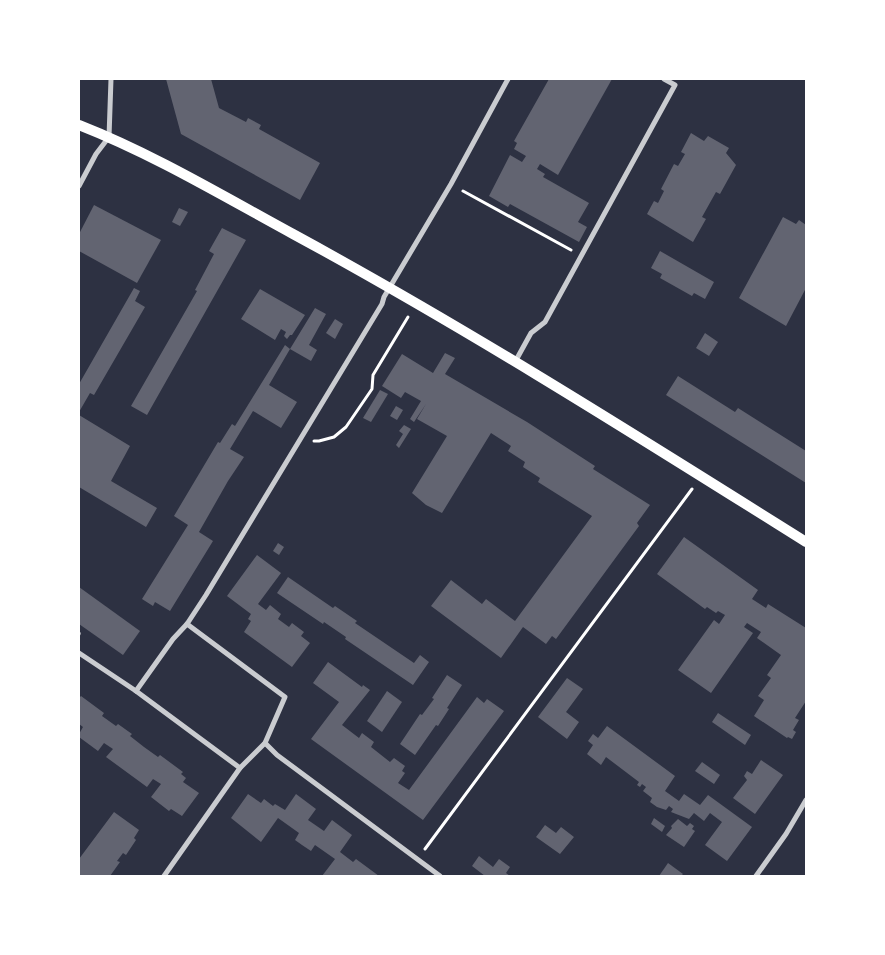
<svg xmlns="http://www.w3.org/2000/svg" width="885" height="955" viewBox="0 0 885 955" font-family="Barlow,sans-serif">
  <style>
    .building { fill: #626471 }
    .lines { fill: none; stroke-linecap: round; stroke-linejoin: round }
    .path { stroke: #fff; stroke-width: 3 }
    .minor { stroke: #caccd0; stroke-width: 5 }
    .secondary { stroke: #fff; stroke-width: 10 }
  </style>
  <rect width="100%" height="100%" fill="#2d3142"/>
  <g class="building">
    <polygon points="166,79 211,79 219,108 246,122 248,118 261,125 259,129 320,163 300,200 181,134"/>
    <polygon points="549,79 612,79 558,175 540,164 537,169 545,174 543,177 589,203 578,222 587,227 579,242 510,204 508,207 489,196 510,155 522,162 526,156 514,149 517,143 514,141"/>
    <polygon points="691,133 704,141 708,136 729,148 726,153 736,165 720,194 716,192 702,217 706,219 693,242 647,214 654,201 658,203 664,191 661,189 674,164 678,166 685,154 681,152"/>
    <polygon points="94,205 161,240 137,283 79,251 79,234"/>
    <polygon points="179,208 188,212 180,226 172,222"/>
    <polygon points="783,217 796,224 799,220 806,225 806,288 786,326 739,298"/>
    <polygon points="222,228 246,240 147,415 131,406 197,291 195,290 214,254 209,251"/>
    <polygon points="660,251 714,282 705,299 694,293 692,296 660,278 662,274 651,268"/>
    <polygon points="134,288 140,291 135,301 145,307 94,395 90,393 79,412 79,384"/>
    <polygon points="260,289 305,315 292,335 290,335 287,339 284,336 286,332 281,329 275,340 241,319"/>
    <polygon points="315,308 326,314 309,345 317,350 311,361 290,349"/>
    <polygon points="335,319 343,324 335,339 326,333"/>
    <polygon points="705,333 718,342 709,356 696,348"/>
    <polygon points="285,345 290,349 269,385 297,402 281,428 253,411 230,449 244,457 228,481 199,532 213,541 170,611 155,602 153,606 142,599 188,525 174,516 218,442 220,443 232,424 235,426"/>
    <polygon points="445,353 455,358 445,374 527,422 595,466 593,469 650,505 637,523 639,526 556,639 552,636 546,644 523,627 501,658 431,606 451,580 482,604 486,599 515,621 592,516 538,482 540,478 523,467 525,462 508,451 511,446 491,433 442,513 426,505 412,493 447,436 417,419 426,404 414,422 410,419 421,401 405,392 401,398 382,386 402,354 433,373"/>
    <polygon points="678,376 735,412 738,408 806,451 806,483 666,395"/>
    <polygon points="380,390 388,394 371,422 363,418"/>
    <polygon points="396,406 403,410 397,420 390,416"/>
    <polygon points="79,415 130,446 111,481 157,508 146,527 79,487"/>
    <polygon points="404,425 411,429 399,448 396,445 403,434 399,431"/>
    <polygon points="684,537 758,590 752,599 766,608 768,604 806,628 806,701 795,718 799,720 793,730 796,732 792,739 788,737 787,738 754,716 764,700 758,696 771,678 767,675 781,655 757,638 761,632 747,623 744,627 753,633 711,693 678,670 714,620 719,624 725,615 718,611 716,613 707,607 705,609 657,574"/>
    <polygon points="278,543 284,547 279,555 273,551"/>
    <polygon points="257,555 281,573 258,604 266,610 270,605 281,614 278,619 289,627 292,623 304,632 301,636 310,643 292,667 244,632 251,621 248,619 251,614 227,596"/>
    <polygon points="288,577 333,608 335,606 357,621 355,623 414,663 420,655 429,662 413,685 345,639 346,637 324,622 323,624 277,593"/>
    <polygon points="79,587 140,631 123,655 79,624"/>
    <polygon points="328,662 362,687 363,685 370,690 342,725 359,738 362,733 374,742 371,747 390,762 394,758 405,766 402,771 405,773 398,783 409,790 477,697 484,703 487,699 504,711 423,820 311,739 339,702 313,683"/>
    <polygon points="447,675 462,685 447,708 449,709 438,726 436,725 415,755 400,744 420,714 422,715 434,699 432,698"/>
    <polygon points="567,678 583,689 566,712 579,722 567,739 538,717"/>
    <polygon points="387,691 402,702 382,732 367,721"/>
    <polygon points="81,696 104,713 102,716 116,726 118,724 132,734 130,736 144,747 158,757 160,755 183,772 181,774 186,778 183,782 199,793 182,816 171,809 169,811 151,797 161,784 153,779 147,787 106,757 113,749 104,743 98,751 79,737 79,734 83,727 79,724 79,698"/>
    <polygon points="718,713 751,735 745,745 712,722"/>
    <polygon points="607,726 675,776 665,791 679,801 684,794 700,805 708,795 752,827 727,861 705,845 722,822 710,813 704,821 694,813 689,819 671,812 673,809 669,806 666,810 657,807 650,802 652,798 643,791 646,787 642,784 640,787 637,785 639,782 606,757 601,765 587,754 593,745 588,741 593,734 598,738"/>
    <polygon points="761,760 783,775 755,814 733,798 747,780 744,776 747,771 752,774"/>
    <polygon points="702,762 720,775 714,784 695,771"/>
    <polygon points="248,794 261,803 264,799 273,806 275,804 285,810 296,794 316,809 308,820 324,831 332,820 352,835 340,852 353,862 356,859 379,876 322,876 335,859 315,845 311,851 302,845 295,840 299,833 278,818 261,842 231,818"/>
    <polygon points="114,812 139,830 134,838 136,840 126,855 123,853 117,861 120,862 110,876 79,876 79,859"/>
    <polygon points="654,818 665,826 662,832 651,824"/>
    <polygon points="678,819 687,826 690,823 694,826 692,829 695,831 684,847 666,835 672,828 671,826"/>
    <polygon points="545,825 556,833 561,827 574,837 560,854 536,837"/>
    <polygon points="479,856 493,867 499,859 510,867 506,873 510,876 485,876 472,866"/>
    <polygon points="668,863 683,874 681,876 659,876"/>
  </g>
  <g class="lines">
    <g class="path">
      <polyline points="463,191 571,250"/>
      <polyline points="314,441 319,441 334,437 346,427 372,389 373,375 408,317"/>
      <polyline points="79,633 79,634"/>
      <polyline points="425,849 692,489"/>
    </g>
    <g class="minor">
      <polyline points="79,186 96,154 109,137 111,79"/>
      <polyline points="515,362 531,333 545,322 675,85 664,79"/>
      <polyline points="79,653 136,691"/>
      <polyline points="265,743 277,755 440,876"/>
      <polyline points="240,768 136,691 173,639 187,624 206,595 382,304 384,297 451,184 508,79"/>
      <polyline points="164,876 240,768 265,743 285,697 187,624"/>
      <polyline points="756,876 786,834 806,800"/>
    </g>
    <path class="secondary" d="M 79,125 C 153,154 223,196 293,234 C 468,329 637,436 806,542"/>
  </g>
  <rect width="885" height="955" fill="none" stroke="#ffffff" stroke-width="160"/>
</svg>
